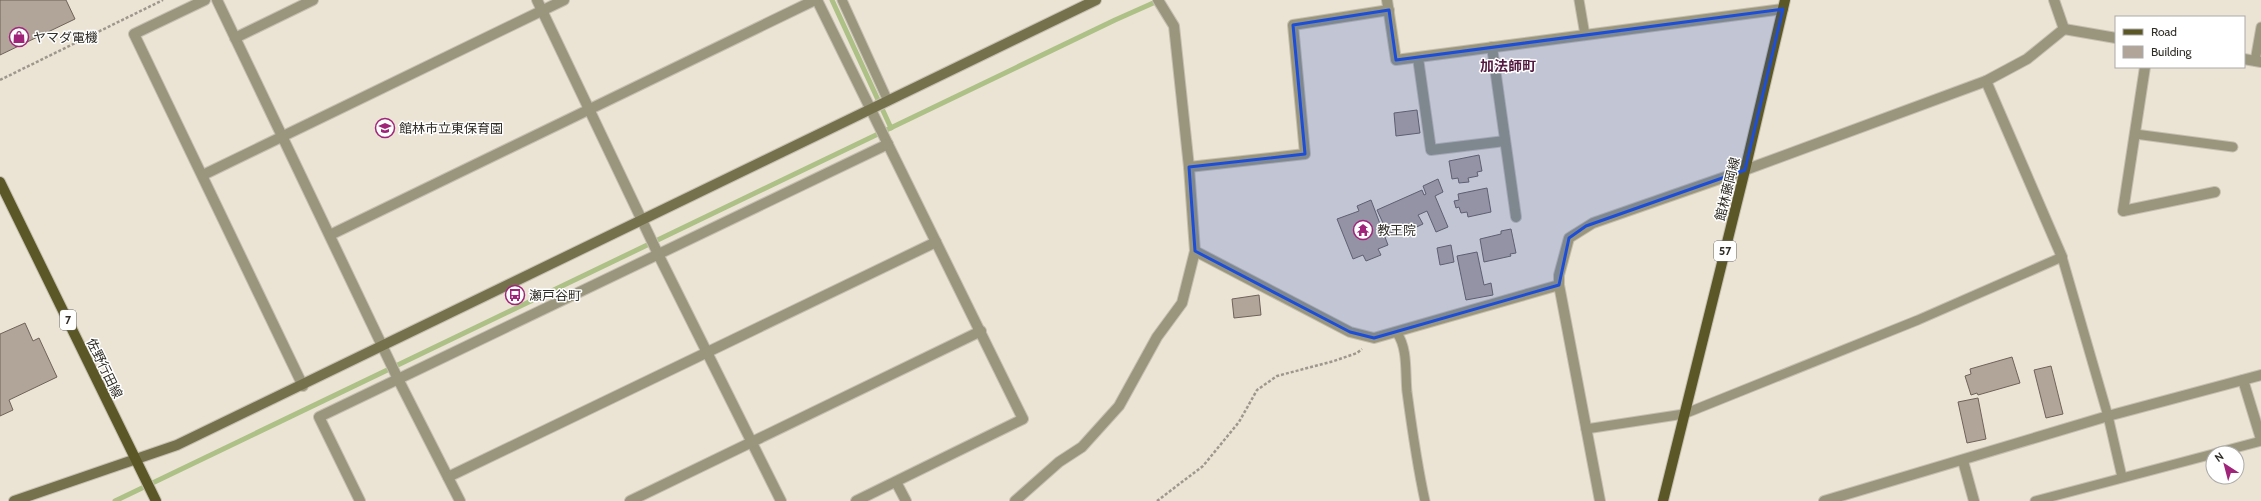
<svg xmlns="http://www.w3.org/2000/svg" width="2261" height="501" viewBox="0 0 2261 501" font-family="Cabin,'Noto Sans JP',sans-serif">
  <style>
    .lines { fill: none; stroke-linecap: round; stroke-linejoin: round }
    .stream { stroke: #adc086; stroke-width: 5 }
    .building { fill: #b1a499; stroke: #6f6359 }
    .lane-casing { stroke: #c6bfb1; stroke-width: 11 }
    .street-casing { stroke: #c6bfb1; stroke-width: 12 }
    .secondary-casing { stroke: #c6bfb1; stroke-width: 12 }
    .primary-casing { stroke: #c6bfb1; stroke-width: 12 }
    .path { stroke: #9d978c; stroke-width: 2.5; stroke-dasharray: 3 2; stroke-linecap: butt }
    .lane { stroke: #99967d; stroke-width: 9 }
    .street { stroke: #99967d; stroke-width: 10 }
    .secondary { stroke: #75714c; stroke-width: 10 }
    .primary { stroke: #5c5727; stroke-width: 10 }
    .marked { fill: #1d4ed8; fill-opacity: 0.2; stroke: #1d4ed8; stroke-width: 3; stroke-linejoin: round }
    .labels { text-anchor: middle; stroke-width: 3; stroke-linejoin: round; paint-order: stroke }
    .shield { fill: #fff; stroke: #6e6c68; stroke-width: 1 }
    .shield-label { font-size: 12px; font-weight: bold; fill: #302d27 }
    .poi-label { font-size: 13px; fill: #302d27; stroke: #fff; text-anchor: start }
    .street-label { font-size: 13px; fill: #302d27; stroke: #fff }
    .neighbourhood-label { font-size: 14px; font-weight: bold; fill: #551a41; stroke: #fff }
  </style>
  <rect width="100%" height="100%" fill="#ebe3d4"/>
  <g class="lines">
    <g class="stream">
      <polyline points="832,0 891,128"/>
      <polyline points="115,501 1115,20 1160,0"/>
    </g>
  </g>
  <g class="building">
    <polygon points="0,0 66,0 75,19 0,55"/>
    <polygon points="1417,110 1420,133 1396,136 1394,113"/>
    <polygon points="1479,155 1482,171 1477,172 1478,176 1468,178 1469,182 1459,183 1458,178 1452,179 1449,161"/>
    <polygon points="1438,179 1443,192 1435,196 1448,227 1436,232 1427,211 1418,215 1423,224 1406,232 1404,227 1388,234 1377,210 1422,190 1424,195 1426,194 1423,186"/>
    <polygon points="1487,188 1491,212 1468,217 1467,212 1461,213 1459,207 1456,208 1454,201 1459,200 1458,194"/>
    <polygon points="1371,200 1388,245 1378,249 1381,255 1366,261 1363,255 1353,259 1337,219 1359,211 1357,206"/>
    <polygon points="1511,229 1516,253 1510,254 1511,256 1484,262 1480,239 1501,234 1501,231"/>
    <polygon points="1451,245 1454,262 1440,265 1437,248"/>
    <polygon points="1477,252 1484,285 1491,283 1493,295 1466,300 1457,256"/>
    <polygon points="1259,295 1261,315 1234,318 1232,299"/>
    <polygon points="25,323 33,341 39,338 57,377 9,400 13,410 0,416 0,334"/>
    <polygon points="2012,357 2020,383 1978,395 1977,393 1971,395 1965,376 1971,374 1970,369"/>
    <polygon points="2051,366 2063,414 2046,418 2034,370"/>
    <polygon points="1978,398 1986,439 1967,443 1958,402"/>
  </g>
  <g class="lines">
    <g class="lane-casing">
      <g id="lane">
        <polyline points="842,0 888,101"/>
        <polyline points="1579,0 1585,35"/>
        <polyline points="2255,61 2261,27"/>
        <polyline points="2135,134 2233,147"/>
        <path d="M 1397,333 C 1408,349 1405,372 1407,392 C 1412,429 1417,465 1425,501"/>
        <polyline points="1586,429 1684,414 1918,320 2062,257 2108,416 2122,477"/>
        <polyline points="2216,453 2261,441"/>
        <polyline points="2035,501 2213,454"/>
      </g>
    </g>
    <g class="street-casing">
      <g id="street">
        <polyline points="205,0 134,34 303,386"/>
        <polyline points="217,0 398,379 460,501"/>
        <polyline points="537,0 658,254 781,501"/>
        <polyline points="817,0 1023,419 856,501"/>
        <polyline points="1387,0 1396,60 1783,9"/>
        <polyline points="2064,29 2116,38"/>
        <polyline points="235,38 313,0"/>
        <polyline points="1492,47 1516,217"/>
        <polyline points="1418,58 1431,150 1505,141"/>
        <polyline points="2244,59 2261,62"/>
        <polyline points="2145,67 2123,211 2215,192"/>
        <polyline points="1986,81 2062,257"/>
        <polyline points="1189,167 1305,154 1293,25 1389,10"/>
        <polyline points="203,175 564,0"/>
        <polyline points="330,235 815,0"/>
        <polyline points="1195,251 1350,332 1374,338 1559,285"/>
        <polyline points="2243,380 2261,439"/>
        <polyline points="1963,461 1974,501"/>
        <polyline points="448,477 936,242"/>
        <polyline points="896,482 906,501"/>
        <polyline points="360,501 319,417 888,144"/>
        <polyline points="630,501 981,331"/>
        <polyline points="1015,501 1059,462 1082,447 1119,406 1157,337 1182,303 1195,251 1189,167 1174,26 1158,0"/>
        <polyline points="1600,501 1559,285 1559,275 1569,238 1593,223 1745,170 1986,81 2027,59 2064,29 2054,0"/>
        <polyline points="1824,501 2108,416 2261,375"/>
      </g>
    </g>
    <g class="secondary-casing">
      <polyline id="secondary" points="14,501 177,445 1096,0"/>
    </g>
    <g class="primary-casing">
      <g id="primary">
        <polyline points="0,182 156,501"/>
        <polyline points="1663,501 1745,170 1785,0"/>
      </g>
    </g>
    <g class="path">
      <polyline points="0,80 163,0"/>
      <polyline points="1157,501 1203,466 1239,422 1257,390 1277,376 1334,361 1357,353 1362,349"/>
    </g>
    <use href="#lane" class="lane"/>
    <use href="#street" class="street"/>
    <use href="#secondary" class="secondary"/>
    <use href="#primary" class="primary"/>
  </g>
  <path class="marked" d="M 1783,9 L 1745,170 L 1586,226 L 1569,238 L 1559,285 L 1374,338 L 1350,332 L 1195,251 L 1189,167 L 1305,154 L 1293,25 L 1389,10 L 1396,60 Z"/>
  <defs>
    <g id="shop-ring" transform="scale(1)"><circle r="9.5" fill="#fff" stroke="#a0257a" stroke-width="1.5"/><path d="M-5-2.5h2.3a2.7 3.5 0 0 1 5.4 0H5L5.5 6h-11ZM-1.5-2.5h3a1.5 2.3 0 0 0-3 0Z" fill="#a0257a"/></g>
    <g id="school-ring" transform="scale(1)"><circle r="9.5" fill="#fff" stroke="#a0257a" stroke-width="1.5"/><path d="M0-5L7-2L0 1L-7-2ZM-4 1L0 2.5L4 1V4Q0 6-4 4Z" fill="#a0257a"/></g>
    <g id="temple-ring" transform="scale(1)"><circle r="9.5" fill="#fff" stroke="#a0257a" stroke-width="1.5"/><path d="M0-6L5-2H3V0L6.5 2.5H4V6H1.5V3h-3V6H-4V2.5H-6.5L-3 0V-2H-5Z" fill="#a0257a"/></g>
    <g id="bus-ring" transform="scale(1)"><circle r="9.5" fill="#fff" stroke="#a0257a" stroke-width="1.5"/><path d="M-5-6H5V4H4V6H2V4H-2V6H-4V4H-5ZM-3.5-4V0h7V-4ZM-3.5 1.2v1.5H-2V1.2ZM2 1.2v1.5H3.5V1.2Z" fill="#a0257a"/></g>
  </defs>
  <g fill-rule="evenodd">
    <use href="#shop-ring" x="19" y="37"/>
    <use href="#school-ring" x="385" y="128"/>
    <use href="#temple-ring" x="1363" y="230"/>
    <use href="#bus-ring" x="515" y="295"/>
  </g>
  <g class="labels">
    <g class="shield">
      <rect x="1714" y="241" width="22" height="20" rx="3"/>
      <rect x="60" y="310" width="16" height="20" rx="3"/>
    </g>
    <g class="shield-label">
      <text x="1725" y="255">57</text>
      <text x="68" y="324">7</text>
    </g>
    <g class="poi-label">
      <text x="33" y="42">ヤマダ電機</text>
      <text x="399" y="133">館林市立東保育園</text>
      <text x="1377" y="235">教王院</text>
      <text x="529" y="300">瀬戸谷町</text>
    </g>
    <g class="street-label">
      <text transform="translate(1727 189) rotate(-76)" y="5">館林藤岡線</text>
      <text transform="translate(105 368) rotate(64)" y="5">佐野行田線</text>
    </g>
    <g class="neighbourhood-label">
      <text x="1508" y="71">加法師町</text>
    </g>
  </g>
  <rect x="2115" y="16" width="130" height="52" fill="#ffffff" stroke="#acaba9"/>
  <rect x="2123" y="29" width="20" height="6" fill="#5c5727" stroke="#acaba9"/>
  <text x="2151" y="36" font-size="12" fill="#302d27">Road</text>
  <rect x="2123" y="46" width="20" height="12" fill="#b1a499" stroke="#acaba9"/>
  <text x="2151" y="56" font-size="12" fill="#302d27">Building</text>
  <g transform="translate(2225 465) rotate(324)"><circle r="19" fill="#ffffff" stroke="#acaba9"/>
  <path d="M0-3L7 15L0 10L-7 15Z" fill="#a0257a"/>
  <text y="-6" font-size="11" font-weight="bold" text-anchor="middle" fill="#302d27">N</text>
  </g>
</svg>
